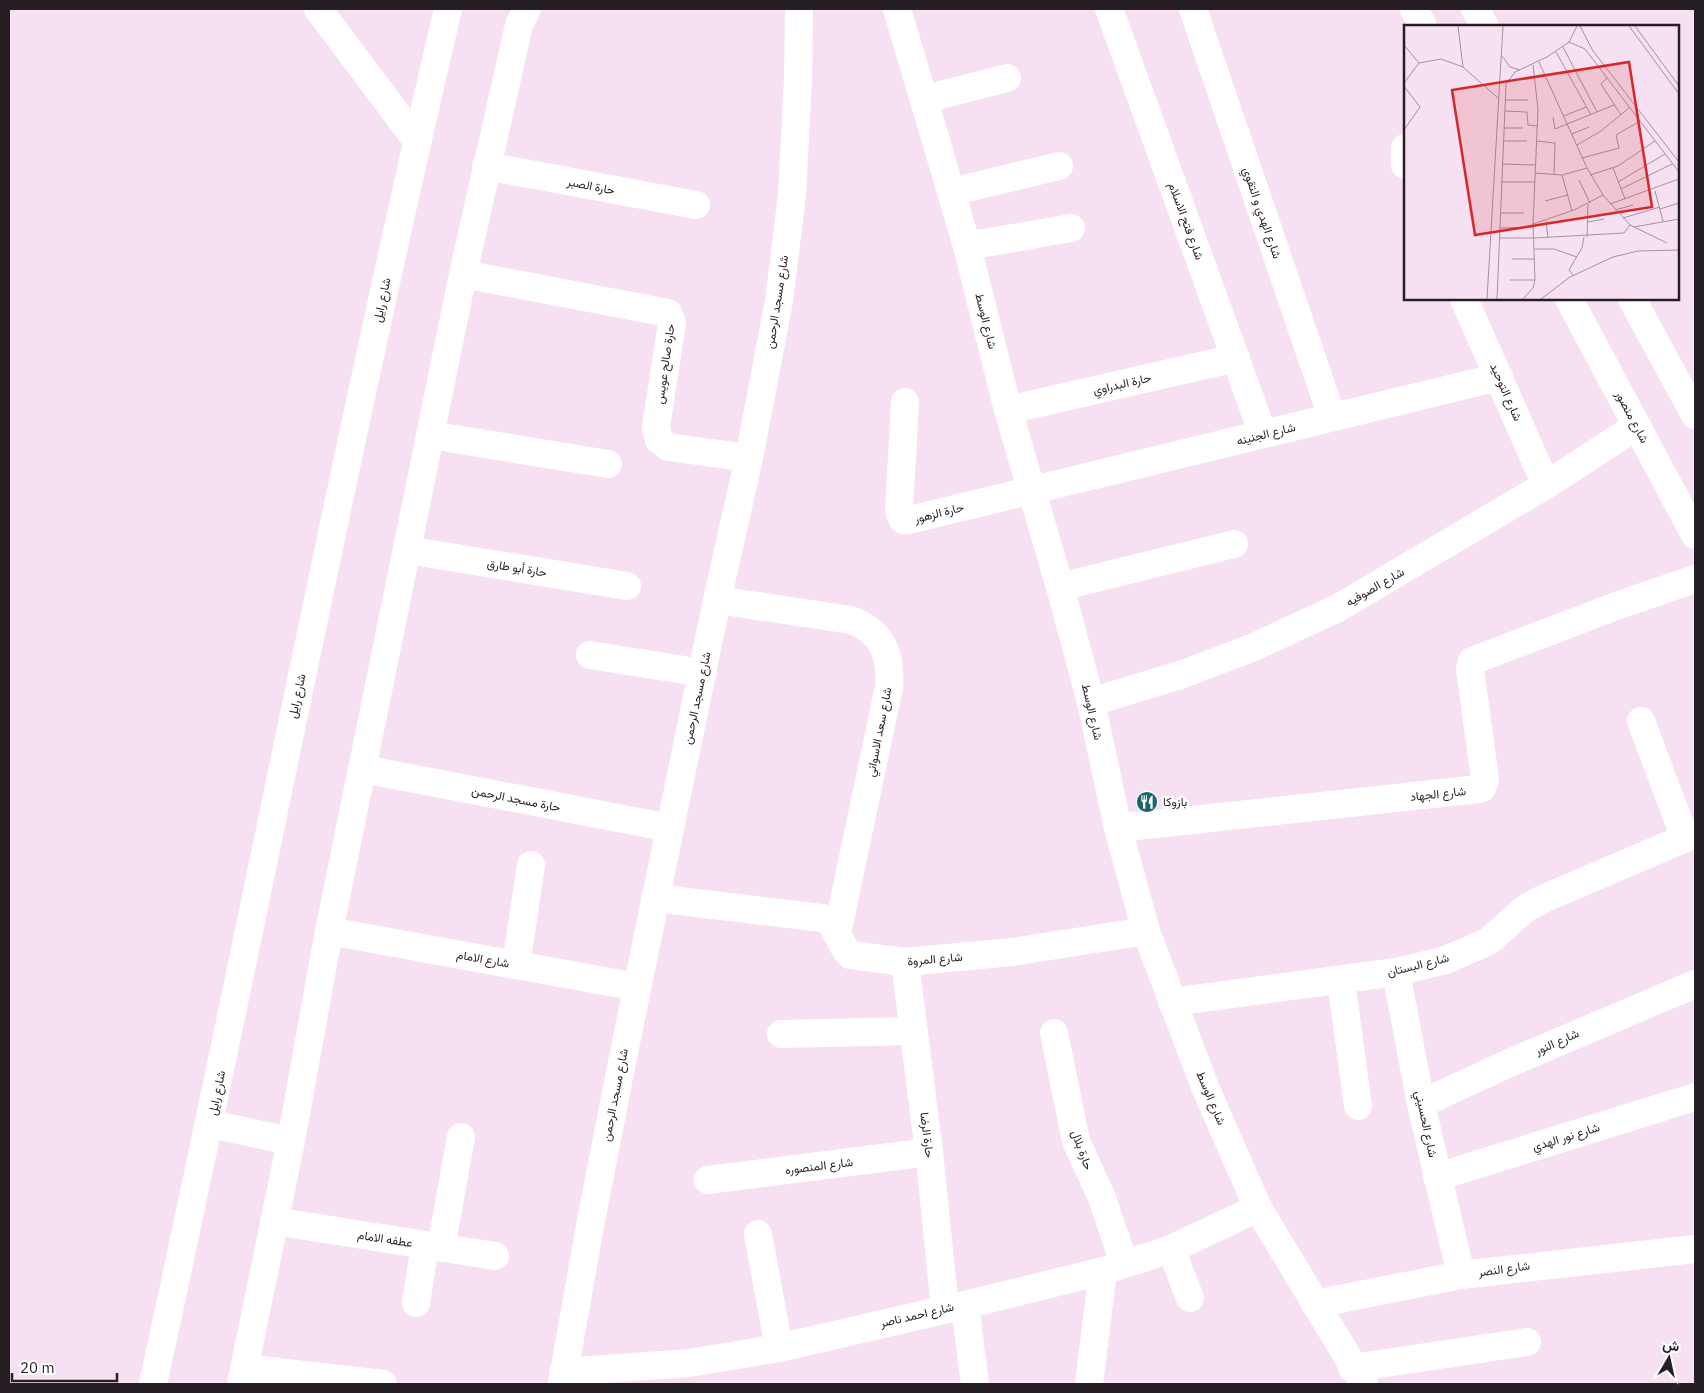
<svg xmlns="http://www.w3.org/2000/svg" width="1704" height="1393" viewBox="0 0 1704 1393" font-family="'IBM Plex Sans',Vazirmatn,sans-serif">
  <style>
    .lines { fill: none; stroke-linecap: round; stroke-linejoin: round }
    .street { stroke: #fff; stroke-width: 28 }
    .secondary { stroke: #fff; stroke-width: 28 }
    .labels { text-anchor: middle; stroke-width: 5; stroke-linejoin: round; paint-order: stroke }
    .street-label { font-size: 12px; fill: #261e25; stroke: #fff }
    .poi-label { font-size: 12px; fill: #261e25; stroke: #fff; text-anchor: start }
    .inset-road { fill: none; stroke: #a392a0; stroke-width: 1 }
    .view { fill: #d62828; fill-opacity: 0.15; stroke: #d62828; stroke-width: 2.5 }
    .inset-edge { fill: none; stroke: #261e25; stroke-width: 2.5 }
  </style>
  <rect width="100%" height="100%" fill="#f6e0f2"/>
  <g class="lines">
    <g class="street">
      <polyline points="318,9 417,141"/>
      <polyline points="897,9 967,246 1008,410 1060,587 1091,702 1118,828 1146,931 1205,1087 1258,1208 1364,1384"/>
      <polyline points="1109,9 1263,434"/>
      <polyline points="1193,9 1332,417"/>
      <polyline points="925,99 1007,78"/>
      <polyline points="1405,148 1405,165"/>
      <polyline points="486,166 696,205"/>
      <polyline points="951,192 1059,166"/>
      <polyline points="967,246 1071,228"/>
      <polyline points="463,274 668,313 672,323 656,427 659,440 668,447 749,458"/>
      <polyline points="1464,299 1546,485"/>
      <polyline points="905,402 899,511 903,520 909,520 1499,377"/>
      <polyline points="1008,410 1236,358"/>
      <polyline points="430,435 608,464"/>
      <polyline points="407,550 627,586"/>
      <polyline points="1060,587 1234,544"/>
      <path d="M 717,600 L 851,620 C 883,632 891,654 889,687 L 837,934"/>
      <polyline points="590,655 703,673"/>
      <polyline points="1091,702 1183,674 1254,647 1338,608 1546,485 1637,426"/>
      <polyline points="1641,721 1685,838"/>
      <polyline points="363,769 670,828"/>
      <polyline points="1118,828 1479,789 1482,788 1485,779 1470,669 1472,661 1616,606 1695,579"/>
      <path d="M 655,898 L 822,918 C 838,922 838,945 850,955 L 905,962 L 1012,952 L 1146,931"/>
      <polyline points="329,931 637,987"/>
      <polyline points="905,962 929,1152 945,1308"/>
      <polyline points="516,965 531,865"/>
      <polyline points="1396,972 1421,1104 1461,1275"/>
      <polyline points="1341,980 1358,1106"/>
      <polyline points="1172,1002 1396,972 1446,960 1489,941 1526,908 1545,898 1695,834"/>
      <polyline points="1054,1033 1076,1141 1102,1198 1124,1263"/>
      <polyline points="781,1034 913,1031"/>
      <polyline points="1421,1104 1507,1064 1695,984"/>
      <polyline points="1437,1177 1695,1097"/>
      <polyline points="708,1180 929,1152"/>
      <polyline points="274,1221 495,1256"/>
      <polyline points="758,1234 779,1348"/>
      <polyline points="441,1248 461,1137"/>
      <polyline points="1171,1249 1190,1298"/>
      <polyline points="416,1303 425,1246"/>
      <polyline points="1315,1304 1461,1275 1695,1249"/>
      <polyline points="965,1305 975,1384"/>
      <polyline points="244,1368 383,1384"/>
      <polyline points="1352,1368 1527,1342"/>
      <polyline points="563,1372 689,1363 779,1348 965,1305 1103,1271 1171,1249 1258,1208"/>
      <polyline points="562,1384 590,1226 622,1062 717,600 749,458 779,301 792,195 798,80 799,9"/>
      <polyline points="1089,1384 1103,1271"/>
    </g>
    <g class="secondary">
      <polyline points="1414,9 1423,26"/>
      <polyline points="1475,9 1485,26"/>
      <polyline points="1569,299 1695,535"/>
      <polyline points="1632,299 1695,415"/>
      <polyline points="210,1124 291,1141"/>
      <path d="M 153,1384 C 253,926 341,465 448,9"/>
      <polyline points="241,1384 291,1141 329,931 463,274 519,25 527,9"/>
    </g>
  </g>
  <defs>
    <g id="restaurant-disc" transform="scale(1.125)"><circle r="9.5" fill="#1b6472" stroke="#fff"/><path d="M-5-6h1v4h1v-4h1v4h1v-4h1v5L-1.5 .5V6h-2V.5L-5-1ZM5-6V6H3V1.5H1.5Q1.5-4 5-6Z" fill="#fff"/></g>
  </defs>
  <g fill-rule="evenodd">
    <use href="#restaurant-disc" x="1147" y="802"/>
  </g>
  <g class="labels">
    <g class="street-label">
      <text transform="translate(591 186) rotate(11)" y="4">حارة الصبر</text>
      <text transform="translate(1262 213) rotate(71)" y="4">شارع الهدي و التقوي</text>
      <text transform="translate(1186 221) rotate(70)" y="4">شارع فتح الاسلام</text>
      <text transform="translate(382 300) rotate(-78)" y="4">شارع رايل</text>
      <text transform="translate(777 302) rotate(-81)" y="4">شارع مسجد الرحمن</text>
      <text transform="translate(986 321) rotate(76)" y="4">شارع الوسط</text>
      <text transform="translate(665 364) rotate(-82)" y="4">حارة صالح عويس</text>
      <text transform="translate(1122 384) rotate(-13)" y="4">حارة البدراوي</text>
      <text transform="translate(1506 392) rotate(66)" y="4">شارع التوحيد</text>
      <text transform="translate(1632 417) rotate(62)" y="4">شارع منصور</text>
      <text transform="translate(1266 434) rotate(-14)" y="4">شارع الجنينه</text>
      <text transform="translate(939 513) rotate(-14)" y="4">حارة الزهور</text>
      <text transform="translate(517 568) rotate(9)" y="4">حارة أبو طارق</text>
      <text transform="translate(1375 587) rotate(-30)" y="4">شارع الصوفيه</text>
      <text transform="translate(297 696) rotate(-78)" y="4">شارع رايل</text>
      <text transform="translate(697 698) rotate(-78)" y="4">شارع مسجد الرحمن</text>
      <text transform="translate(1092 712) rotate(77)" y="4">شارع الوسط</text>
      <text transform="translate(879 732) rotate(-79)" y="4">شارع سعد الاسواني</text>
      <text transform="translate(1438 794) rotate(-6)" y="4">شارع الجهاد</text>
      <text transform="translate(516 799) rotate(11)" y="4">حارة مسجد الرحمن</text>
      <text transform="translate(483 959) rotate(10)" y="4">شارع الامام</text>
      <text transform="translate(935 959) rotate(-5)" y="4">شارع المروة</text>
      <text transform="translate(1418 965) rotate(-14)" y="4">شارع البستان</text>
      <text transform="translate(1557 1042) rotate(-24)" y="4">شارع النور</text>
      <text transform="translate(217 1093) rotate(-79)" y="4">شارع رايل</text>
      <text transform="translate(615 1095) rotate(-79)" y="4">شارع مسجد الرحمن</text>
      <text transform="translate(1211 1098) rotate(67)" y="4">شارع الوسط</text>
      <text transform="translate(1426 1124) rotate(78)" y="4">شارع الحسيني</text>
      <text transform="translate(927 1135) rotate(83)" y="4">حارة الرضا</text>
      <text transform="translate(1566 1137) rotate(-17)" y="4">شارع نور الهدي</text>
      <text transform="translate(1082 1150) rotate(70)" y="4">حارة بلال</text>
      <text transform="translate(819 1166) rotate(-7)" y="4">شارع المنصوره</text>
      <text transform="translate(385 1239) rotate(9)" y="4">عطفه الامام</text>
      <text transform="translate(1504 1269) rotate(-8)" y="4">شارع النصر</text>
      <text transform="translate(917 1315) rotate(-13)" y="4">شارع احمد ناصر</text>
    </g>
    <g class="poi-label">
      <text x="1163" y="806">بازوكا</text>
    </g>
  </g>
  <g transform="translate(1404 25)">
    <rect width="275" height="275" fill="#f6e0f2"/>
    <path class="inset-road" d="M 54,1 L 59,42M 176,1 L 189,26 L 275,137M 225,1 L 275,69M 231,1 L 275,61M 165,17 L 181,24 L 275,147M 0,20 L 15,38 L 0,58M 159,22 L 193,87M 152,27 L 187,90M 98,31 L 106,42 L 116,45M 135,37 L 183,143 L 199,170 L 226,200 L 263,218M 15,38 L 37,34 L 59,42 L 94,73M 203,53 L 197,59 L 217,90M 0,61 L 16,82 L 0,105M 101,75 L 124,75M 101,86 L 123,87 L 124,100 L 134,101M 160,91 L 182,82M 149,92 L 151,104 L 210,80M 100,103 L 119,103M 168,109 L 185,102M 99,116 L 123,116M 132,116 L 151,118 L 150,149M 173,120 L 197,106 L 225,83M 178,133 L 215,123 L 212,110 L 236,96M 98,139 L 131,140M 209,143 L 221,174M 131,148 L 158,150 L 183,143M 158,150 L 168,186M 186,150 L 214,141 L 251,116M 175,155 L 186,178M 98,157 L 131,157M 214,157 L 261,129M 217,164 L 268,139M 251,166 L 259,196M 141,176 L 164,170M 206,179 L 275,154M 256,184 L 275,178M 211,185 L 229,180M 97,188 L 120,188M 219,193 L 256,182M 142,196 L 144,213M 184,197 L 200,194M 129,199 L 170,185 L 199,170M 230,202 L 275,194M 96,203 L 129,202M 183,212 L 184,179M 96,213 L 130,213M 130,213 L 220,208 L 226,200M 131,224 L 150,224 L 173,232M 108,234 L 131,234M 169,250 L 165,245 L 178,223 L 180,212M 106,255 L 131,255M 83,274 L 99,1M 93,274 L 102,59 L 111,47 L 143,32 L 165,17 L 173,1M 119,274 L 129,263 L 131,255 L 129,199 L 134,84 L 129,40M 137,274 L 166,252 L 209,232 L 234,226 L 275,225"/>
    <path class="view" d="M 225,37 L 248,182 L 71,210 L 48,65 Z"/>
    <rect width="275" height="275" class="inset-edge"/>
  </g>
  <rect width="1704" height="1393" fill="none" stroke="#261e25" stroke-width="20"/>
  <g transform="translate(1669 1358) rotate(9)" stroke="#ffffff" stroke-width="4" paint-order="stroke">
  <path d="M0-4L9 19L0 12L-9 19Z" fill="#261e25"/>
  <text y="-8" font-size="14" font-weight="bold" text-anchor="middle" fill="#261e25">ش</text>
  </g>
  <path d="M12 1373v8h105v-8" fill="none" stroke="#261e25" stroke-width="2.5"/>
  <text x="20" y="1373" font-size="15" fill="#261e25" stroke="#ffffff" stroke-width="4" paint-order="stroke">20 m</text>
</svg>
